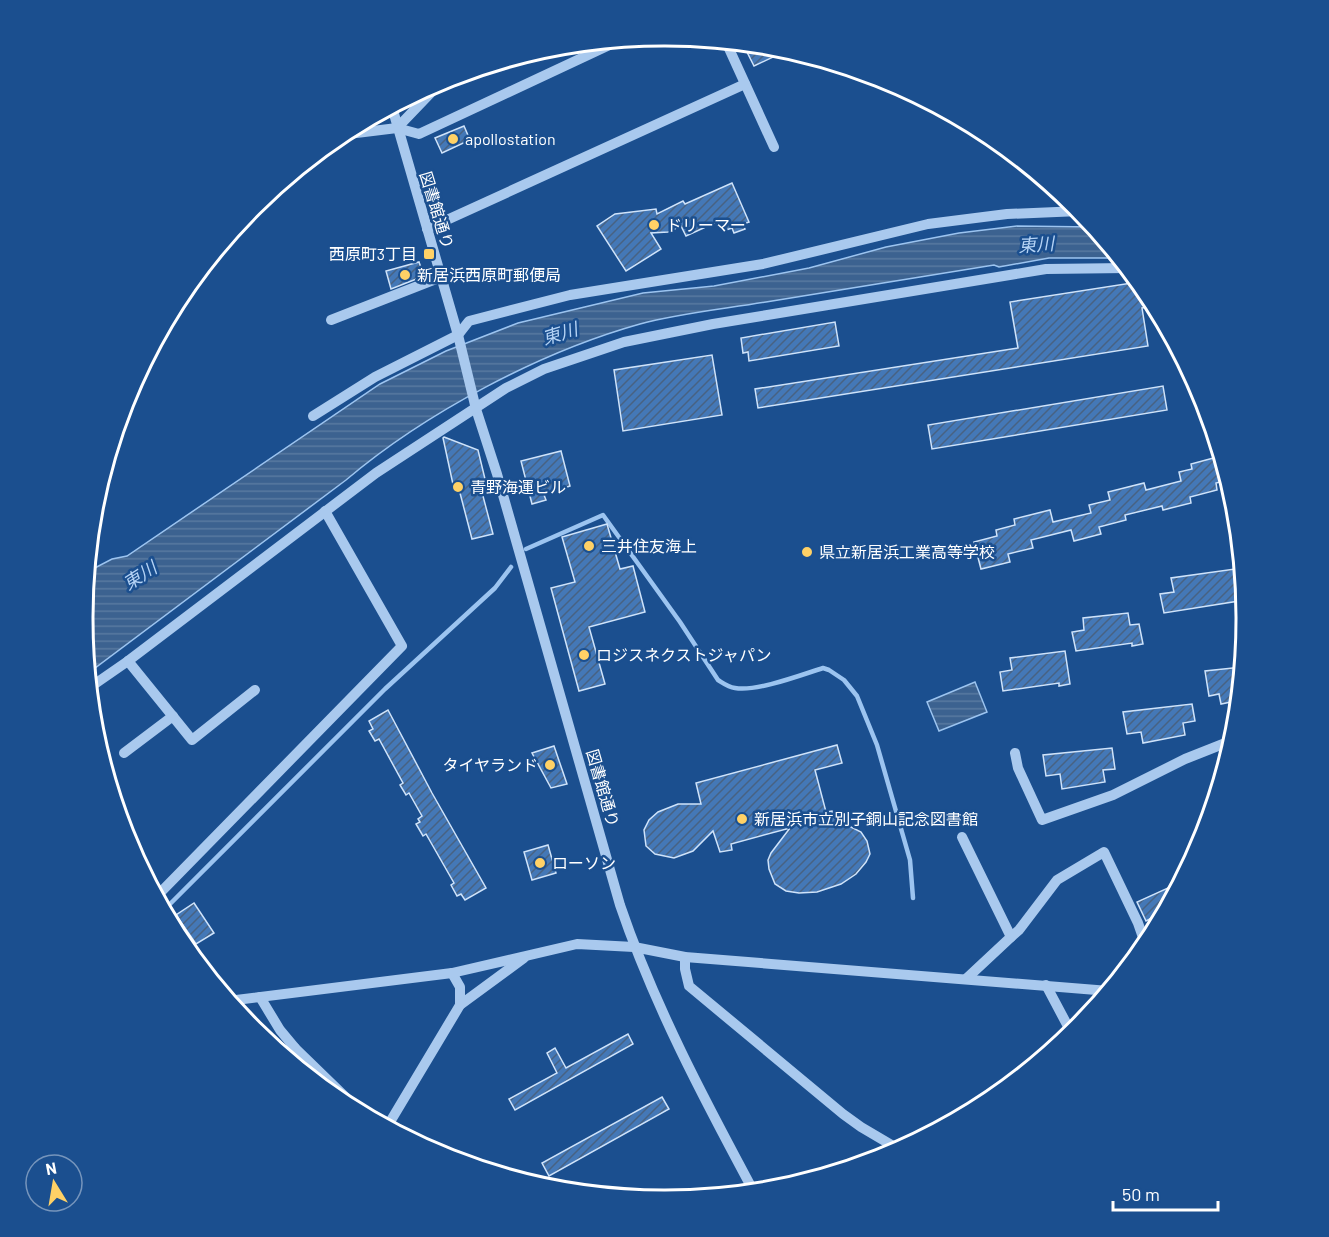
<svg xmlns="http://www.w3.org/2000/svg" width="1329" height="1237" viewBox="0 0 1329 1237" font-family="Barlow,'Noto Sans JP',sans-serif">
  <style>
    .water { fill: url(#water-rules); stroke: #9cc4f0; stroke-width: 1.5 }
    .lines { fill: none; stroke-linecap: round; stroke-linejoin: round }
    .stream { stroke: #9cc4f0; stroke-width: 4.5 }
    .building { fill: url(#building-hatch); stroke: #cfe3fa; stroke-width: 1.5 }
    .minor { stroke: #a9c9ee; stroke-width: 10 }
    .poi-dot { fill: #ffd166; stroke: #1b4f8f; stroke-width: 2 }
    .labels { text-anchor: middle; stroke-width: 5; stroke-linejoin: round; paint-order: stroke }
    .poi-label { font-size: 16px; fill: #fff; stroke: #1b4f8f; text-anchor: start }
    .street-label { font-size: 16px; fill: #fff; stroke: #1b4f8f }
    .water-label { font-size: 18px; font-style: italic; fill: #b5d3f5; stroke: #1b4f8f }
    .rim { fill: none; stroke: #fff; stroke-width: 3 }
  </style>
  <defs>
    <pattern id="water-rules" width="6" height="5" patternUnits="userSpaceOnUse" patternTransform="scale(1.5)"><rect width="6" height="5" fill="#3c6290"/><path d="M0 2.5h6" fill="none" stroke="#597aa1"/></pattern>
    <pattern id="building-hatch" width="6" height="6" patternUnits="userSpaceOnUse" patternTransform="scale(1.5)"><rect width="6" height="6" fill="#4478b7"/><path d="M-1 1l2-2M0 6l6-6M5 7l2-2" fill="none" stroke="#486282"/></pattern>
  </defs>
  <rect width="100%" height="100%" fill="#1b4f8f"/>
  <g class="water">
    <path d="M 1017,226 L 1093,227 L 1119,258 L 1049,258 L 999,267 L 994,265 C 918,277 842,290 766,302 C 724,309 681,313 640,324 C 540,352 425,413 346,480 L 87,674 L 82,618 L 87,572 L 112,559 L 127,556 L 380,384 L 446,351 L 518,323 L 643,293 L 714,286 L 809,268 L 886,247 L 959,233 Z"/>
    <polygon points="975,682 987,712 939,731 927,702"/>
  </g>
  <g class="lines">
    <g class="stream">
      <path d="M 526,549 L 603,515 L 680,622 L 718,680 C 723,683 728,687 735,688 C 756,692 801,675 823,668 L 829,670 L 844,680 L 857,696 L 877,745 L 910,860 L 913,898"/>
      <polyline points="163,911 385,689 495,588 511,567"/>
    </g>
  </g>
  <g class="building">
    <polygon points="743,44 778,47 788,50 754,66"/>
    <polygon points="464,126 470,140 442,153 435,138"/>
    <polygon points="732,183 749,222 743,224 745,229 734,233 732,228 726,230 721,220 686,236 681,226 668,232 651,233 661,249 626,271 597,226 615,214 656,209 657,214 683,201 685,204"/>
    <polygon points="419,262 424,276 391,289 386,271"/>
    <polygon points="1138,282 1155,306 1142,308 1148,346 758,408 755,389 1018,348 1010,302"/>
    <polygon points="835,322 839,346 749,361 748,352 743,353 741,338"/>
    <polygon points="712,355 722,415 623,431 614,370"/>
    <polygon points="1163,386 1167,410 932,449 928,425"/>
    <polygon points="444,437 478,450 485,479 479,481 493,534 472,539 460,493 454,489 443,438"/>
    <polygon points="561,451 570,486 544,495 546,500 532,504 521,461"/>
    <polygon points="1221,456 1228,480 1216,483 1217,490 1190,497 1191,503 1163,510 1162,506 1125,515 1126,520 1099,527 1101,534 1074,541 1071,530 1031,540 1033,548 1008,554 1010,562 981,569 974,542 997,536 996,530 1015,525 1014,519 1050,510 1053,522 1091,513 1089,505 1110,500 1108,492 1144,483 1146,490 1181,481 1179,472 1192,469 1191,464"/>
    <polygon points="607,524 620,569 633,566 645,612 589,627 605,684 579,691 551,588 575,582 562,537"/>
    <polygon points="1242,568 1245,600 1164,613 1160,594 1174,592 1171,578"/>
    <polygon points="1128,613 1130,625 1139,624 1143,644 1132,646 1132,643 1076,651 1072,632 1084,630 1083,618"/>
    <polygon points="1065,651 1070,684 1059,686 1059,683 1003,691 1000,672 1012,670 1010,658"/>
    <polygon points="1242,667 1240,692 1235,693 1236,701 1221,704 1219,694 1209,696 1205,671"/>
    <polygon points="1192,704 1195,721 1183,723 1185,735 1143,743 1141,732 1127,734 1123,712"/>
    <polygon points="388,710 432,793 486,888 465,900 461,894 457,896 451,885 454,883 426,834 423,836 416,824 420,822 418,819 422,816 409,793 406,795 400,785 403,783 379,739 375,741 369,731 373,729 369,721"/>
    <polygon points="837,745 842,763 815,770 826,812 832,811 833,818 861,832 867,841 870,854 866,862 856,874 841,884 817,892 799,893 786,891 775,884 769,869 768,860 771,853 790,828 731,844 732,850 720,852 713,831 693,851 674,858 655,854 646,846 644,830 649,820 658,812 678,804 701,804 696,783"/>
    <polygon points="554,746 567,784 551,788 532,753"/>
    <polygon points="1112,748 1115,769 1103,770 1105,782 1062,789 1060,774 1046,776 1043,755"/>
    <polygon points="548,845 556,873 532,880 524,852"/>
    <polygon points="1181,882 1165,911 1146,921 1137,902"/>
    <polygon points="194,903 214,933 196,944 176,915"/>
    <polygon points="628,1034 633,1044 515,1110 509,1099 557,1073 547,1053 555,1048 566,1068"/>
    <polygon points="662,1097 669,1109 549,1176 542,1163"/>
  </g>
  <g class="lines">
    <g class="minor">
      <polyline points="726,42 774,147"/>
      <path d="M 392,107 L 458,335 L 476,409 L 497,474 L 620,905 C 654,1005 704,1099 754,1192"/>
      <polyline points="397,128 444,79"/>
      <polyline points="340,135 397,128 419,134 618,41"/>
      <polyline points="427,229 745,84"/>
      <polyline points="331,320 441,277"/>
      <polyline points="313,416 375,377 458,335 469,321 570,295 763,264 928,224 1007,214 1080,211"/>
      <polyline points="128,661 192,740 255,690"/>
      <polyline points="89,688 128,661 376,473 506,388 544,369 624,342 713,324 1046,269 1127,268"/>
      <polyline points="124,753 173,716"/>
      <polyline points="1015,753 1018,768 1042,820 1113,795 1185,759 1233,740"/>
      <polyline points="962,837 1011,937 966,979"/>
      <polyline points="156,897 402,646 325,511"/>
      <polyline points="1011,937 1019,930 1057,880 1104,852 1138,923 1146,946"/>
      <polyline points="685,957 685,969 689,986 843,1114 861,1127 900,1150"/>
      <polyline points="452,973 460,987 460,1005"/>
      <polyline points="1046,985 1072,1034"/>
      <polyline points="260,997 280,1030 295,1048"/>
      <polyline points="228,1001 452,973 577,944 634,947 685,957 1109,991"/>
      <polyline points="280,1053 295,1048 364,1115"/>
      <polyline points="387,1127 460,1005 524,958"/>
    </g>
  </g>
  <g class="poi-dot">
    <circle cx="453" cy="139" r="6"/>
    <circle cx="654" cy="225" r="6"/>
    <rect x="423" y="248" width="12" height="12" rx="3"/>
    <circle cx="405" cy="275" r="6"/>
    <circle cx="458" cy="487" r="6"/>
    <circle cx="589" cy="546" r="6"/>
    <circle cx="807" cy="552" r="6"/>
    <circle cx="584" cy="655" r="6"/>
    <circle cx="550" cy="765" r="6"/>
    <circle cx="742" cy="819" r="6"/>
    <circle cx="540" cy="863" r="6"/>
  </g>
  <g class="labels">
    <g class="poi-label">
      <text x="465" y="145">apollostation</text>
      <text x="666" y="231">ドリーマー</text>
      <text x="417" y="260" text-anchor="end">西原町3丁目</text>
      <text x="417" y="281">新居浜西原町郵便局</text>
      <text x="470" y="493">青野海運ビル</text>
      <text x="601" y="552">三井住友海上</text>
      <text x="819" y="558">県立新居浜工業高等学校</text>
      <text x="596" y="661">ロジスネクストジャパン</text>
      <text x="538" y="771" text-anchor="end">タイヤランド</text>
      <text x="754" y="825">新居浜市立別子銅山記念図書館</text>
      <text x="552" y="869">ローソン</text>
    </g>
    <g class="street-label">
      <text transform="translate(437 210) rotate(73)" y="6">図書館通り</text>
      <text transform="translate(603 788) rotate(74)" y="6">図書館通り</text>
    </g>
    <g class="water-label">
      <text transform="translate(1036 245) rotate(-4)" y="6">東川</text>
      <text transform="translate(560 334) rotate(-17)" y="6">東川</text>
      <text transform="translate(140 576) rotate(-33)" y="6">東川</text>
    </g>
  </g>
  <path d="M0 0H1329V1237H0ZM664 46H665A571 571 0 0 1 1236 617V619A571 571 0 0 1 665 1190H664A571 571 0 0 1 93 619V617A571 571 0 0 1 664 46Z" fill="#1b4f8f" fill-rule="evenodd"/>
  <path class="rim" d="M664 46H665A571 571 0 0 1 1236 617V619A571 571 0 0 1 665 1190H664A571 571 0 0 1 93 619V617A571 571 0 0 1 664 46Z"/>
  <g transform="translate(54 1183) rotate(349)"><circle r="28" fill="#1b4f8f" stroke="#7695bc" stroke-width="1.5"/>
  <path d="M0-4.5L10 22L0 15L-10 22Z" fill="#ffd166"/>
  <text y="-9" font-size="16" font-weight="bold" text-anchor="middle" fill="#ffffff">N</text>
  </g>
  <path d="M1113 1201v9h105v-9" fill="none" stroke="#ffffff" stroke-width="3"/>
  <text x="1122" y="1201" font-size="18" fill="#ffffff" stroke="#1b4f8f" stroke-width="4.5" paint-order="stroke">50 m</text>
</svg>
